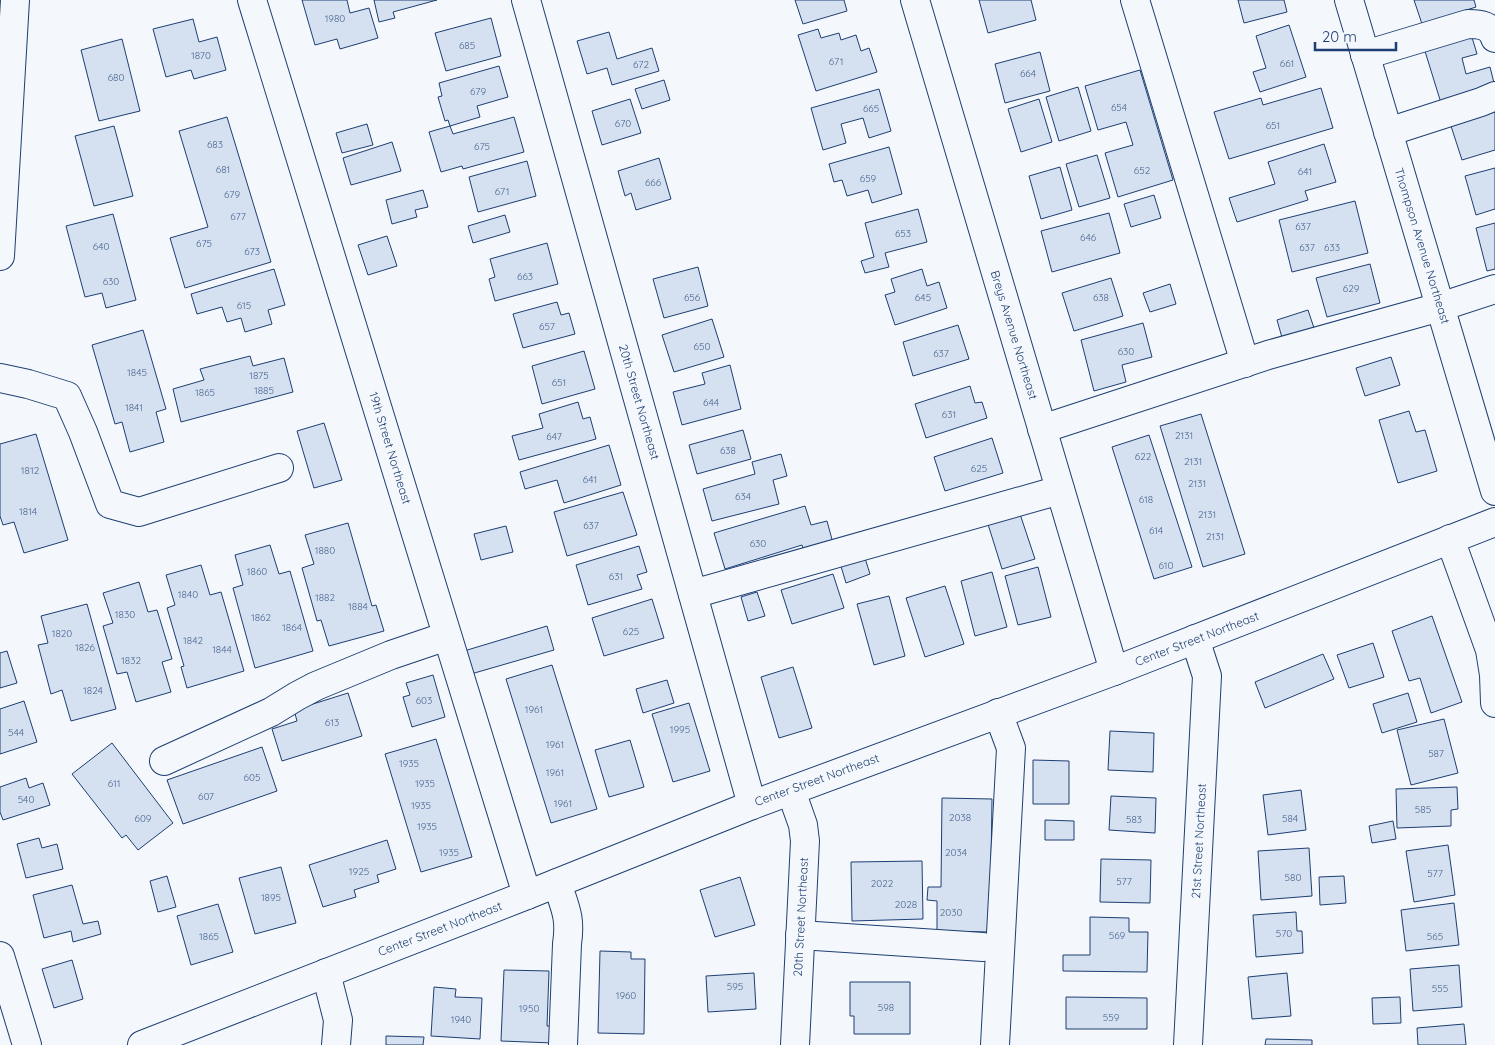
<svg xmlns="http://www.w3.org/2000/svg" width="1495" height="1045" viewBox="0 0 1495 1045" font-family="Quicksand,sans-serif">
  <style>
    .building { fill: #d5e0f0; stroke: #1d3f73 }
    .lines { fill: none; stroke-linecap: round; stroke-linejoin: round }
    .minor-casing { stroke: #1d3f73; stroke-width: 30 }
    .major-casing { stroke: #1d3f73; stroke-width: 30 }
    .minor { stroke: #f4f7fb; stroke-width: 28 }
    .major { stroke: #f4f7fb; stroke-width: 28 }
    .labels { text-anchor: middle; stroke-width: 4; stroke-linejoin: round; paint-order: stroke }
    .number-label { font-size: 10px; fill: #4b6792 }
    .street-label { font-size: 12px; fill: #1d3f73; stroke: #f4f7fb }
  </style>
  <rect width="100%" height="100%" fill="#f4f7fb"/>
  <g class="building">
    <polygon points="302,0 347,0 350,13 369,8 378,38 340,49 337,39 315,45"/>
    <polygon points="374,0 437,0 393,12 395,18 379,22"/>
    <polygon points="795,0 844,0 847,11 803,24"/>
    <polygon points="979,0 1031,0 1036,20 988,33"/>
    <polygon points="1238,0 1284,0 1287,12 1244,23"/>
    <polygon points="1414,0 1474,0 1476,7 1422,24"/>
    <polygon points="491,18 501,56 446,71 435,33"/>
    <polygon points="193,19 199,42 217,37 226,70 194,79 191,70 166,77 153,29"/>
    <polygon points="1289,25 1306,77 1260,92 1253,72 1266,68 1256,36"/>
    <polygon points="818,29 821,38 839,33 841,40 856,35 861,51 869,48 877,72 816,91 798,35"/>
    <polygon points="609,32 617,59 652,48 659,71 612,85 607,68 587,74 577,41"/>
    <polygon points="1471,34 1477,54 1462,58 1466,74 1490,67 1495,87 1441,103 1424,48"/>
    <polygon points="122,39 140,111 99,121 81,50"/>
    <polygon points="1040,52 1050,91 1005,103 995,64"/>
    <polygon points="499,66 508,97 477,106 480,117 450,126 448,120 445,121 438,97 442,96 439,83"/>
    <polygon points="1140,70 1173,180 1118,197 1105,153 1133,145 1126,122 1098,130 1085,86"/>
    <polygon points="664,80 670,100 642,109 635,89"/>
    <polygon points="1078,87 1091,131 1059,141 1046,97"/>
    <polygon points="1321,88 1333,128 1229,159 1214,112 1261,98 1263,105"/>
    <polygon points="879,89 891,131 869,138 863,118 841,124 846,143 823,150 811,108"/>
    <polygon points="630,99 641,133 602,145 592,111"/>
    <polygon points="1039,99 1052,142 1021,152 1008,109"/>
    <polygon points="1495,112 1495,150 1462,160 1451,126"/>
    <polygon points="227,117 271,262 185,288 170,238 208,227 179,131"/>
    <polygon points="514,117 524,152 463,169 462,166 441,172 429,132 450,126 453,134"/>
    <polygon points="367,124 373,145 342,153 336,133"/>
    <polygon points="114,126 133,196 94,206 75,136"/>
    <polygon points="392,142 401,171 351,185 343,158"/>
    <polygon points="1324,144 1336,182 1305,191 1308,200 1237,222 1229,198 1275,184 1268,162"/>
    <polygon points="889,147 902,194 872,203 868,190 847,196 842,180 834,182 829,164"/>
    <polygon points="1097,155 1110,198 1079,207 1066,164"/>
    <polygon points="659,158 671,199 636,210 631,193 625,196 618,171"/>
    <polygon points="527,161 536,196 478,212 469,177"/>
    <polygon points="1060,167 1072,210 1041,219 1029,176"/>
    <polygon points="1495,168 1495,209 1476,215 1465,176"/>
    <polygon points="423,190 428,207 415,210 417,217 392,224 386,200"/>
    <polygon points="1154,195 1161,218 1131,227 1124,204"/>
    <polygon points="1355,201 1368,253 1292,272 1279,220"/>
    <polygon points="918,209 927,242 885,253 889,267 865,273 861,261 874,257 865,223"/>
    <polygon points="1109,213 1120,253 1052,272 1041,231"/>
    <polygon points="113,214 136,300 106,308 102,293 85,297 66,226"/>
    <polygon points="505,215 510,232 473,243 468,226"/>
    <polygon points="1495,223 1495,269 1487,271 1476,228"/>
    <polygon points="387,236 397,266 368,275 358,245"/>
    <polygon points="547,243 558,284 495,301 489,279 495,277 490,259"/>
    <polygon points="1370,264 1380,303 1327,317 1316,278"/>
    <polygon points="698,267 708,306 664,318 653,279"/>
    <polygon points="274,269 285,305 268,310 272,324 245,332 241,318 227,322 222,307 197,314 191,294"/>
    <polygon points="922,269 927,286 939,282 947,308 895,325 885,295 895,292 891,279"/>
    <polygon points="1111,278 1123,316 1074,331 1062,293"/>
    <polygon points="1170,284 1176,304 1150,312 1143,293"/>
    <polygon points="557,302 561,315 569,313 575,334 523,348 513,314"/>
    <polygon points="1308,310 1315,331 1283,341 1277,320"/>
    <polygon points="712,319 724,357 674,372 662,335"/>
    <polygon points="1143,323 1152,357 1122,365 1126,382 1094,391 1081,340"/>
    <polygon points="958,325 969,359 913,376 903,342"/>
    <polygon points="143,330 166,409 156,412 164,442 130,452 122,422 115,424 92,345"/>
    <polygon points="584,351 595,389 542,404 532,366"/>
    <polygon points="250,356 253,366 284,358 293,392 181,422 173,389 204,380 200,369"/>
    <polygon points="1391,357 1400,385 1365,396 1356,368"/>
    <polygon points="730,365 741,409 682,425 673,392 705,384 702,373"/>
    <polygon points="970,386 975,403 982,402 987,418 926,438 915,404"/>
    <polygon points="578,402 583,419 590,417 596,439 519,460 512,436 543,428 539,414"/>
    <polygon points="1409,411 1416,432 1425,430 1437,471 1398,483 1379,420"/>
    <polygon points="1201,414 1245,554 1203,567 1160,426"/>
    <polygon points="324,423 342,480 314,488 297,431"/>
    <polygon points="743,430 751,459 697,474 689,445"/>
    <polygon points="36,434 68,540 24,553 14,522 3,525 0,516 0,444"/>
    <polygon points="1149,435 1192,567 1154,579 1112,447"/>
    <polygon points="992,438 1003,473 945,491 934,457"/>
    <polygon points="609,445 621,485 564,503 557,480 525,489 520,472"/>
    <polygon points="781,454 787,476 773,480 779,504 712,521 703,489 755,474 752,462"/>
    <polygon points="623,492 637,535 567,556 554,512"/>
    <polygon points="805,506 811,525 827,521 833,543 804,551 802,545 725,569 714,533"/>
    <polygon points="1019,511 1035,559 1002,569 987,521"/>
    <polygon points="348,523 372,606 376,605 384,631 329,646 321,620 317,621 302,568 314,564 305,535"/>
    <polygon points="506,526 513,552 481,560 474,534"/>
    <polygon points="270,545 279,574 290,571 313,651 255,668 233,588 243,585 235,555"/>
    <polygon points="639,546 647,572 637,575 642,589 588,605 576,565"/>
    <polygon points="864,555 870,574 846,583 840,563"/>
    <polygon points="201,565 210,595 221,592 244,671 187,688 181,667 184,666 167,608 175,605 166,575"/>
    <polygon points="1038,567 1051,617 1018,625 1005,576"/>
    <polygon points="992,572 1007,627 975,636 961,581"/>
    <polygon points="833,574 844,608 792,624 781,590"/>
    <polygon points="139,582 148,612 157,610 172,659 162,662 171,692 136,702 127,672 117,674 103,626 113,623 103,593"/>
    <polygon points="945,586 964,644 925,657 906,598"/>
    <polygon points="757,592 765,616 748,621 741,597"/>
    <polygon points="889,596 905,656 874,665 857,604"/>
    <polygon points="652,599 664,638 604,656 592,618"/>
    <polygon points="87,604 116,709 71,721 62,690 51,694 38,645 48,643 41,616"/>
    <polygon points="1432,616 1462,702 1431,713 1420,678 1409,681 1392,631"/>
    <polygon points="547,626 554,650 471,674 464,651"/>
    <polygon points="1373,643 1384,677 1349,688 1337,655"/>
    <polygon points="7,651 17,683 0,688 0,653"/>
    <polygon points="1323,654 1334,679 1265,708 1255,682"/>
    <polygon points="552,665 597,809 551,823 506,679"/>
    <polygon points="793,667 812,728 779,738 761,677"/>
    <polygon points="433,675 445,717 412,727 403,697 410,695 406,683"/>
    <polygon points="667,680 674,703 643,713 636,689"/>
    <polygon points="348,693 362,736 282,761 272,729 297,721 294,710"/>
    <polygon points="1408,693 1417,722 1382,733 1373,704"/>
    <polygon points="24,701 37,742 0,754 0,709"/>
    <polygon points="689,703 710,771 673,782 652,714"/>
    <polygon points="1444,719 1458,773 1411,785 1397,730"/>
    <polygon points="1110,731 1154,733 1153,772 1108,770"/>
    <polygon points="436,739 472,857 421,872 385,754"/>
    <polygon points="630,740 644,787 609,797 595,750"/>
    <polygon points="112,743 173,823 138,850 126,835 122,838 72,774"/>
    <polygon points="262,747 277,791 183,824 167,780"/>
    <polygon points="1033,760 1069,761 1069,804 1033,804"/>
    <polygon points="26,778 29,788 43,783 50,805 3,820 0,812 0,787"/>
    <polygon points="1457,787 1458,809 1451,810 1451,826 1397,828 1396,789"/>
    <polygon points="1301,790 1306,830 1268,835 1263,795"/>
    <polygon points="1111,796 1156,798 1155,833 1109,830"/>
    <polygon points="942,798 992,799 990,932 937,931 937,901 927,900 928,887 941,887"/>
    <polygon points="1045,820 1074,821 1074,840 1045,840"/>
    <polygon points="1393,821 1396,839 1372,843 1369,826"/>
    <polygon points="39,838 42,848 57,844 63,869 26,878 17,844"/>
    <polygon points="387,840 396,869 377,875 379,882 354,890 356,897 323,907 309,865"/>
    <polygon points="1448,845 1455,895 1414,902 1406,851"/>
    <polygon points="1309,848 1312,896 1261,900 1258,851"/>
    <polygon points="1101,859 1151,860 1150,903 1100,902"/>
    <polygon points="922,861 923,919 852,921 851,862"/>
    <polygon points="281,867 296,923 255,934 239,878"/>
    <polygon points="167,876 176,907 158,912 150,881"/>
    <polygon points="1344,876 1346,903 1320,905 1319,877"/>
    <polygon points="740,877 755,925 715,937 700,890"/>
    <polygon points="72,885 83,924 98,921 101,934 73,942 71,931 44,938 33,895"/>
    <polygon points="1454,903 1459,945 1406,951 1401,910"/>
    <polygon points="218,904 233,952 191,965 177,916"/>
    <polygon points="1296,912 1297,931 1302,931 1303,953 1256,957 1253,915"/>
    <polygon points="1090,917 1129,918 1129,932 1148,932 1147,972 1063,971 1063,955 1090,955"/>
    <polygon points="600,951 631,952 631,959 645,959 644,1034 598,1033"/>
    <polygon points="72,960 83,999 54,1008 42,969"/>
    <polygon points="1459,965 1462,1007 1413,1011 1410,969"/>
    <polygon points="504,970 549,971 547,1026 554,1026 553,1043 501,1041"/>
    <polygon points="754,973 756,1009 708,1012 706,976"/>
    <polygon points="1287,973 1291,1016 1252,1019 1248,977"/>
    <polygon points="850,982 910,982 910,1034 854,1034 854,1016 850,1016"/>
    <polygon points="434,987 456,989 455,997 482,998 480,1039 431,1036"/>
    <polygon points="1066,997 1147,998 1147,1029 1066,1029"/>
    <polygon points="1400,997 1401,1023 1373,1024 1372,998"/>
    <polygon points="1464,1024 1466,1045 1418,1045 1417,1028"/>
    <polygon points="386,1036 424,1037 423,1045 386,1045"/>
    <polygon points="1266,1039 1312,1040 1312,1045 1265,1045"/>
  </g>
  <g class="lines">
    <g class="minor-casing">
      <g id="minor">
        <polyline points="252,0 527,895"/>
        <polyline points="526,0 752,805"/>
        <polyline points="915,0 1114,671"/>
        <polyline points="1135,0 1245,363"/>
        <polyline points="1349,0 1495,491"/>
        <path d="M 1365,55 L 1468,24 C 1480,24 1491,25 1495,38"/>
        <polyline points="1388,132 1481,102 1495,96"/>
        <polyline points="0,256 15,0"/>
        <polyline points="0,378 28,384 67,396 83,432 110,504 139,512 279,468"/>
        <polyline points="1042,429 1268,355 1440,307 1495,289"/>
        <polyline points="1450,539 1490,650 1494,675 1495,703"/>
        <polyline points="693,594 1060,490"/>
        <polyline points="164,761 271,712 297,696 316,686 391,655 447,636"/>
        <polyline points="791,791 803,825 805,841 795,1045"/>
        <path d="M 557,883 C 565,908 571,917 567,944 L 563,1045"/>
        <polyline points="800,935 983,947"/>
        <polyline points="0,956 27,1045"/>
        <polyline points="326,973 338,1020 336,1045"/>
        <polyline points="995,1045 1011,748 998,713"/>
        <polyline points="1188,1045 1207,676 1195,639"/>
      </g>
    </g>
    <g class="major-casing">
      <polyline id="major" points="142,1045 527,895 752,805 1114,671 1495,522"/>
    </g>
    <use href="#minor" class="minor"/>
    <use href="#major" class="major"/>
  </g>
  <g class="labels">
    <g class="number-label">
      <text x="335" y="22">1980</text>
      <text x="467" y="49">685</text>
      <text x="201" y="59">1870</text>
      <text x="836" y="65">671</text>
      <text x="1287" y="67">661</text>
      <text x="641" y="68">672</text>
      <text x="1028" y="77">664</text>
      <text x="116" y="81">680</text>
      <text x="478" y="95">679</text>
      <text x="1119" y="111">654</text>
      <text x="871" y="112">665</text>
      <text x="623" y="127">670</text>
      <text x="1273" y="129">651</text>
      <text x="215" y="148">683</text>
      <text x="482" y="150">675</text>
      <text x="223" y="173">681</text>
      <text x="1142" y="174">652</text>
      <text x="1305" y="175">641</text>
      <text x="868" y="182">659</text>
      <text x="653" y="186">666</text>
      <text x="502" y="195">671</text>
      <text x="232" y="198">679</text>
      <text x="238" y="220">677</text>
      <text x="1303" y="230">637</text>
      <text x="903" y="237">653</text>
      <text x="1088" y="241">646</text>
      <text x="204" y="247">675</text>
      <text x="101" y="250">640</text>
      <text x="1307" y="251">637</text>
      <text x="1332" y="251">633</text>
      <text x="252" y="255">673</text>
      <text x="525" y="280">663</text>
      <text x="111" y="285">630</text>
      <text x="1351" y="292">629</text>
      <text x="692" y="301">656</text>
      <text x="923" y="301">645</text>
      <text x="1101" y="301">638</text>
      <text x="244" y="309">615</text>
      <text x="547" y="330">657</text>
      <text x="702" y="350">650</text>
      <text x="1126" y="355">630</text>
      <text x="941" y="357">637</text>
      <text x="137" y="376">1845</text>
      <text x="259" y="379">1875</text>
      <text x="559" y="386">651</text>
      <text x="264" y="394">1885</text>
      <text x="205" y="396">1865</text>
      <text x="711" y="406">644</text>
      <text x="134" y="411">1841</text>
      <text x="949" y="418">631</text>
      <text x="1184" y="439">2131</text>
      <text x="554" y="440">647</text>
      <text x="728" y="454">638</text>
      <text x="1143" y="460">622</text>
      <text x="1193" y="465">2131</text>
      <text x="979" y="472">625</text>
      <text x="30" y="474">1812</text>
      <text x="590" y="483">641</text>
      <text x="1197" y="487">2131</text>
      <text x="743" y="500">634</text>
      <text x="1146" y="503">618</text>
      <text x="28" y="515">1814</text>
      <text x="1207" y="518">2131</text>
      <text x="591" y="529">637</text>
      <text x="1156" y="534">614</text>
      <text x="1215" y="540">2131</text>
      <text x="758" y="547">630</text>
      <text x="325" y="554">1880</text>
      <text x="1166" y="569">610</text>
      <text x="257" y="575">1860</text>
      <text x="616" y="580">631</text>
      <text x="188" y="598">1840</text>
      <text x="325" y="601">1882</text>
      <text x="358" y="610">1884</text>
      <text x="125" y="618">1830</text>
      <text x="261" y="621">1862</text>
      <text x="292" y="631">1864</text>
      <text x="631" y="635">625</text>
      <text x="62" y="637">1820</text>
      <text x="193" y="644">1842</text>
      <text x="85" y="651">1826</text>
      <text x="222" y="653">1844</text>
      <text x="131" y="664">1832</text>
      <text x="93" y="694">1824</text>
      <text x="424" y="704">603</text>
      <text x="534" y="713">1961</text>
      <text x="332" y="726">613</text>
      <text x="680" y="733">1995</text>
      <text x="16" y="736">544</text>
      <text x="555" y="748">1961</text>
      <text x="1436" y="757">587</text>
      <text x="409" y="767">1935</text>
      <text x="555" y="776">1961</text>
      <text x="252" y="781">605</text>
      <text x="114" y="787">611</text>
      <text x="425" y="787">1935</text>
      <text x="206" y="800">607</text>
      <text x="26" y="803">540</text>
      <text x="563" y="807">1961</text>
      <text x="421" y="809">1935</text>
      <text x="1423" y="813">585</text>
      <text x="960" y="821">2038</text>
      <text x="143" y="822">609</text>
      <text x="1290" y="822">584</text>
      <text x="1134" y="823">583</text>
      <text x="427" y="830">1935</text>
      <text x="449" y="856">1935</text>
      <text x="956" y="856">2034</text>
      <text x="359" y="875">1925</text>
      <text x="1435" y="877">577</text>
      <text x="1293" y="881">580</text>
      <text x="1124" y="885">577</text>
      <text x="882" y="887">2022</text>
      <text x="271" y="901">1895</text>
      <text x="906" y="908">2028</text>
      <text x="951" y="916">2030</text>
      <text x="1284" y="937">570</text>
      <text x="1117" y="939">569</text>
      <text x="209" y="940">1865</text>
      <text x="1435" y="940">565</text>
      <text x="735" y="990">595</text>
      <text x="1440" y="992">555</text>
      <text x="626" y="999">1960</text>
      <text x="886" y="1011">598</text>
      <text x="529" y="1012">1950</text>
      <text x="1111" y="1021">559</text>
      <text x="461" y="1023">1940</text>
    </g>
    <g class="street-label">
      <text transform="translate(1422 246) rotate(73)" y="4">Thompson Avenue Northeast</text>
      <text transform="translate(1014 335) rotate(73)" y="4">Breys Avenue Northeast</text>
      <text transform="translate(639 402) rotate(74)" y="4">20th Street Northeast</text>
      <text transform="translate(390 448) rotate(73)" y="4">19th Street Northeast</text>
      <text transform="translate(1197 639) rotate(-21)" y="4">Center Street Northeast</text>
      <text transform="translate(817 780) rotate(-20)" y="4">Center Street Northeast</text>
      <text transform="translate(1199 841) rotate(-87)" y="4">21st Street Northeast</text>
      <text transform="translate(801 917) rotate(-87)" y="4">20th Street Northeast</text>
      <text transform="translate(440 929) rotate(-21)" y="4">Center Street Northeast</text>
    </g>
  </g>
  <path d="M1315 42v8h81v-8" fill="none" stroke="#1d3f73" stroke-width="2.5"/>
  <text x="1322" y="42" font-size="15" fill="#1d3f73" stroke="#f4f7fb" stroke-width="4" paint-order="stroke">20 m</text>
</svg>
